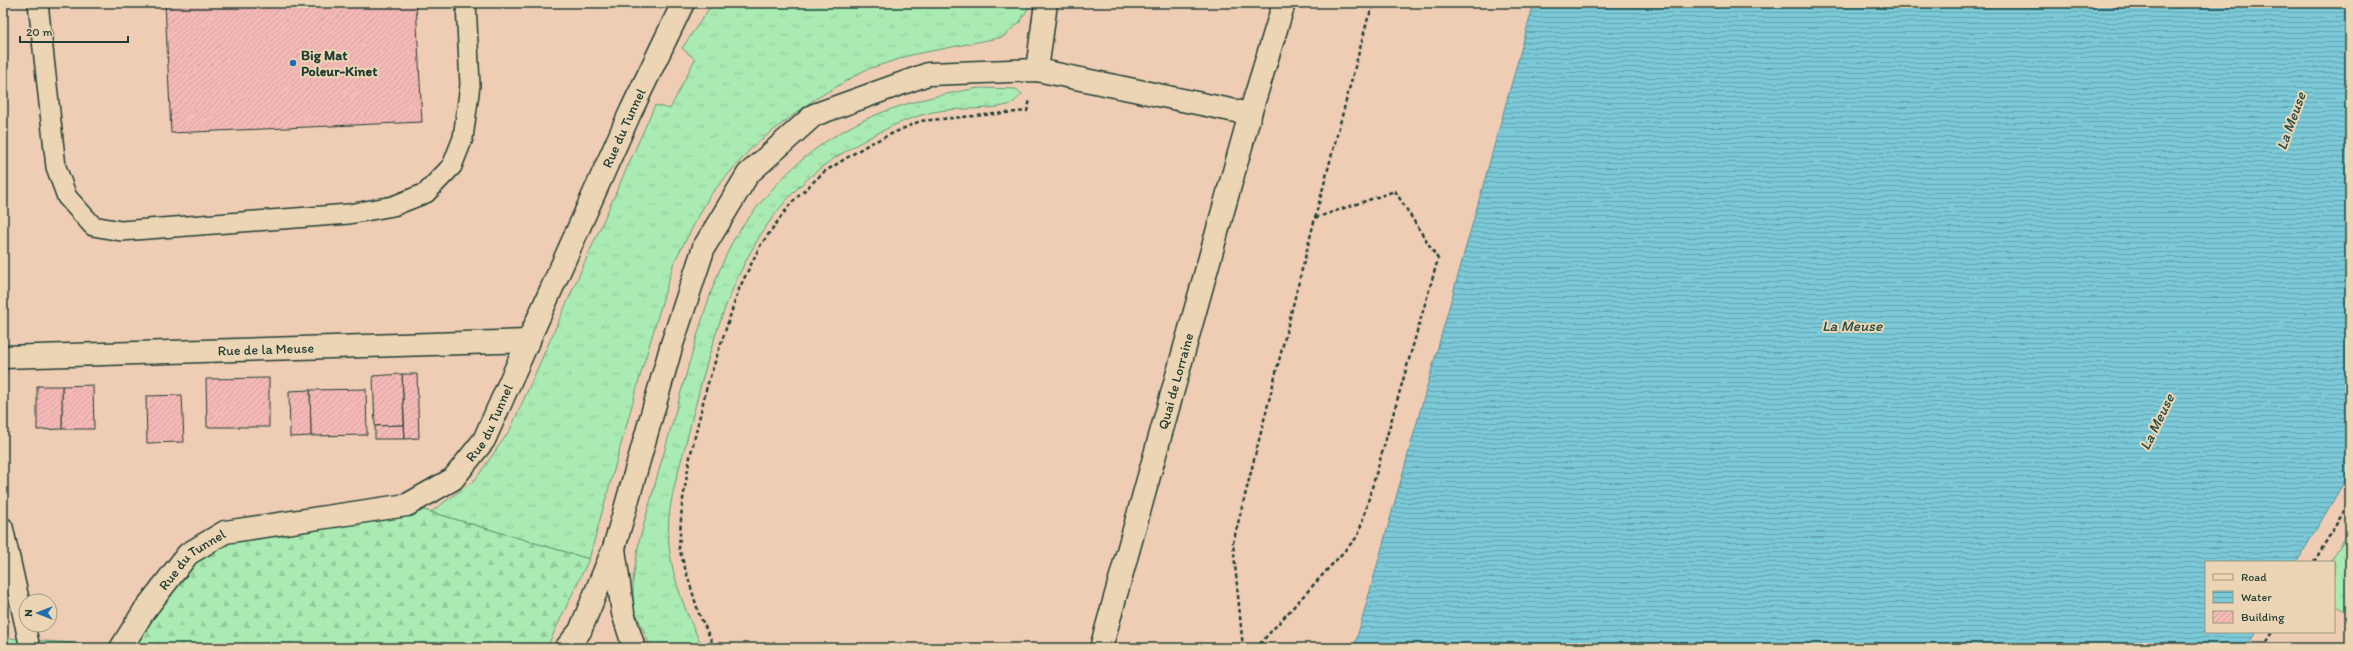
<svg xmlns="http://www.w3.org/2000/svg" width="2353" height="651" viewBox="0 0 2353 651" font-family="Itim,sans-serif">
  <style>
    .grass { fill: url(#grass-tufts); stroke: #649474 }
    .forest { fill: url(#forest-firs); stroke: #649474 }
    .water { fill: url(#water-rules); stroke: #569196 }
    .building { fill: url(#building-hatch); stroke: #1f3d34 }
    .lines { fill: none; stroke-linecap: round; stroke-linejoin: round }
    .lane-casing { stroke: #1f3d34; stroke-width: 22 }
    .street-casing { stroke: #1f3d34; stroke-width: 25 }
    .secondary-casing { stroke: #1f3d34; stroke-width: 25 }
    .path { stroke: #1f3d34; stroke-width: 2.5; stroke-dasharray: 4 3; stroke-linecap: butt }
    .lane { stroke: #ecd5b4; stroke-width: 19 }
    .street { stroke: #ecd5b4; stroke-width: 22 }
    .secondary { stroke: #ecd5b4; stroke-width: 22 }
    .poi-dot { fill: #1f6fb2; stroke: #ecd5b4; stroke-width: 1.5 }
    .labels { text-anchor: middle; stroke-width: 4; stroke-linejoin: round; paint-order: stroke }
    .poi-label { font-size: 14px; font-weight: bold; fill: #1f3d34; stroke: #ecd5b4; text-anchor: start }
    .street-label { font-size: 14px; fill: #1f3d34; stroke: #ecd5b4 }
    .water-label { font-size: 15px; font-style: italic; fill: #284b44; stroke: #ecd5b4 }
  </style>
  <defs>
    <pattern id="grass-tufts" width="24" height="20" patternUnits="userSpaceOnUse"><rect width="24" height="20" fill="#aaebb3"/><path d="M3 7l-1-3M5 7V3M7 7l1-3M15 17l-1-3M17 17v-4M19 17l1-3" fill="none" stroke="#92ca9b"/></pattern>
    <pattern id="forest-firs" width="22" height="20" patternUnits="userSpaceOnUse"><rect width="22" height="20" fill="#aaebb3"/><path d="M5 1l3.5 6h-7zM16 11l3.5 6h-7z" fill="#92ca9b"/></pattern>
    <pattern id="water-rules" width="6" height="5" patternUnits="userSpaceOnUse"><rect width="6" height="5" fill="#7bc9d8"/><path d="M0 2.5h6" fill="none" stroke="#64a4b0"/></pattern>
    <pattern id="building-hatch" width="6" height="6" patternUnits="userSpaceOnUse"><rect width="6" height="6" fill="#f5b9b6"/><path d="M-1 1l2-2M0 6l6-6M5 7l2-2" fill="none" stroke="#d2a09d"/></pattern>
  </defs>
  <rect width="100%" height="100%" fill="#efcdb5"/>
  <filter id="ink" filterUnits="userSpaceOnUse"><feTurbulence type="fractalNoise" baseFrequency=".025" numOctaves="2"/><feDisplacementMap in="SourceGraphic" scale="8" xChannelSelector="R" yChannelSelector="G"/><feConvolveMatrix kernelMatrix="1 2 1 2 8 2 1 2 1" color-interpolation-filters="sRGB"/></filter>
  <g filter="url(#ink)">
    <g class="grass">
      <polygon points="713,3 1031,3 1020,22 1003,37 911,55 865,70 812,101 754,145 710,195 674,262 641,373 589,559 431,512 475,480 510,430 655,105 670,109 695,59 682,48"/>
      <path d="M 979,88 L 1016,89 L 1022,94 C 1018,98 1013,104 1008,105 C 984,111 957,107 933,112 C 901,119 869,137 841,154 C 743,214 714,331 688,435 C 679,471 665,508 669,546 C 673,582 687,616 703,648 L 651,648 L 633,606 L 633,580 L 639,542 C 654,487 670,432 685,378 C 698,334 709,290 729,249 C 736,233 748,219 759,205 C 819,129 886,103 979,88 Z"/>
      <polygon points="2350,530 2350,615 2334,604 2334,562 2330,562"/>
      <polygon points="6,638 123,647 8,648"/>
    </g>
    <polygon class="forest" points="407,505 589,559 548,645 543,648 122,648 144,611 225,532"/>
    <polygon class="water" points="1534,3 2350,3 2350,472 2297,562 2206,562 2206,632 2256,632 2246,648 1354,648"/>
    <g class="building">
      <polygon points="165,3 416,3 422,122 171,133"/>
      <polygon points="402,374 417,374 419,438 405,439"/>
      <polygon points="402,374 404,425 375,426 373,376"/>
      <polygon points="269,378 269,427 207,427 206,379"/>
      <polygon points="93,385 94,429 62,429 62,386"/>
      <polygon points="37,386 62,386 62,429 37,430"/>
      <polygon points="366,389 367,435 311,436 310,390"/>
      <polygon points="310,390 311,436 290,437 289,391"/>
      <polygon points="182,395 184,442 147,443 146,396"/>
      <polygon points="404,425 405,439 375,439 375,426"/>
    </g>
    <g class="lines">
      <g class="lane-casing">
        <g id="lane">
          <polyline points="38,3 56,167 67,197 93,226 121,231 349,214 393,206 426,193 452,166 463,138 470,85 466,3"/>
          <polyline points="3,527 30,648"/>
        </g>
      </g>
      <g class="street-casing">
        <g id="street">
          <polyline points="1037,70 1046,3"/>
          <path id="s1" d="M 3,357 L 529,341"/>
        </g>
      </g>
      <g class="secondary-casing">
        <g id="secondary">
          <polyline points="614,549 623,613 634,648"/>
          <path id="s2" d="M 121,648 L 144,611 L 188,554 L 225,532 L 407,505 L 453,479 L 484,440 L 630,113 L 683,3"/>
          <polyline points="566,648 580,631 614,548 672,344 704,247 748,174 814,115 928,74 1037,70 1250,114"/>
          <path id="s3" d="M 1101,648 L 1250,114 L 1284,3"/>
        </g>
      </g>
      <g class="path">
        <polyline points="1315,218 1368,18 1375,3"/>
        <polyline points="2314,562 2350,501"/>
        <polyline points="715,648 699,614 679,548 682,505 690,457 707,386 739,289 760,246 791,203 824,172 869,144 920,121 1027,111 1030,100"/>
        <polyline points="1243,648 1233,543 1315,218 1395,191 1438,259 1358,536 1256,648"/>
        <polyline points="2263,648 2273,632"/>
      </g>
      <use href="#lane" class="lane"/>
      <use href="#street" class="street"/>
      <use href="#secondary" class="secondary"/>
    </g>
  </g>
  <circle class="poi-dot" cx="293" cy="63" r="4"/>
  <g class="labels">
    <g class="poi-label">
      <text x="301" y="60">Big Mat<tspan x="301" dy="16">Poleur-Kinet</tspan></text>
    </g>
    <g class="street-label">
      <text dy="5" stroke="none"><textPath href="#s2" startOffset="787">Rue du Tunnel</textPath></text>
      <text dy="5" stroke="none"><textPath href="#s1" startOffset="263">Rue de la Meuse</textPath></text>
      <text dy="5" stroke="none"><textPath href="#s3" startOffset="277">Quai de Lorraine</textPath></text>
      <text dy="5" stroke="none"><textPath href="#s2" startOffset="463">Rue du Tunnel</textPath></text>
      <text dy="5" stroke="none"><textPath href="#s2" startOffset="115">Rue du Tunnel</textPath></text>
    </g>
    <g class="water-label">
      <text transform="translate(2291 121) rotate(-70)" y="5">La Meuse</text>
      <text x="1852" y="331">La Meuse</text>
      <text transform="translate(2157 422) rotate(-64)" y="5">La Meuse</text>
    </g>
  </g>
  <rect width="2353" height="651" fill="none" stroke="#ecd5b4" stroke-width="16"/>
  <rect x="8" y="8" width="2337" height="635" fill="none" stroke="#1f3d34" stroke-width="1.5" filter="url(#ink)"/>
  <rect x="2205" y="561" width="130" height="72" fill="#ecd5b4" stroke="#9a9881"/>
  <rect x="2213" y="574" width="20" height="6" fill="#ecd5b4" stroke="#9a9881"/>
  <text x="2241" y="581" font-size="12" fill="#1f3d34">Road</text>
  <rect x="2213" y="591" width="20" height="12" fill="url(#water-rules)" stroke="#9a9881"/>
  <text x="2241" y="601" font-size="12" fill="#1f3d34">Water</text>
  <rect x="2213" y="611" width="20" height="12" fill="url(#building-hatch)" stroke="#9a9881"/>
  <text x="2241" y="621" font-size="12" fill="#1f3d34">Building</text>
  <g transform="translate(38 613) rotate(270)"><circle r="19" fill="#ecd5b4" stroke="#9a9881"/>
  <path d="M0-3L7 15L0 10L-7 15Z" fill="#1f6fb2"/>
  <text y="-6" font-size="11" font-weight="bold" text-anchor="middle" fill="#1f3d34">N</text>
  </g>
  <path d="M20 36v6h108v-6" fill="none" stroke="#1f3d34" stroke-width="2"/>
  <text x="26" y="36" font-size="12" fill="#1f3d34" stroke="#ecd5b4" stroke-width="3" paint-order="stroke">20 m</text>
</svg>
